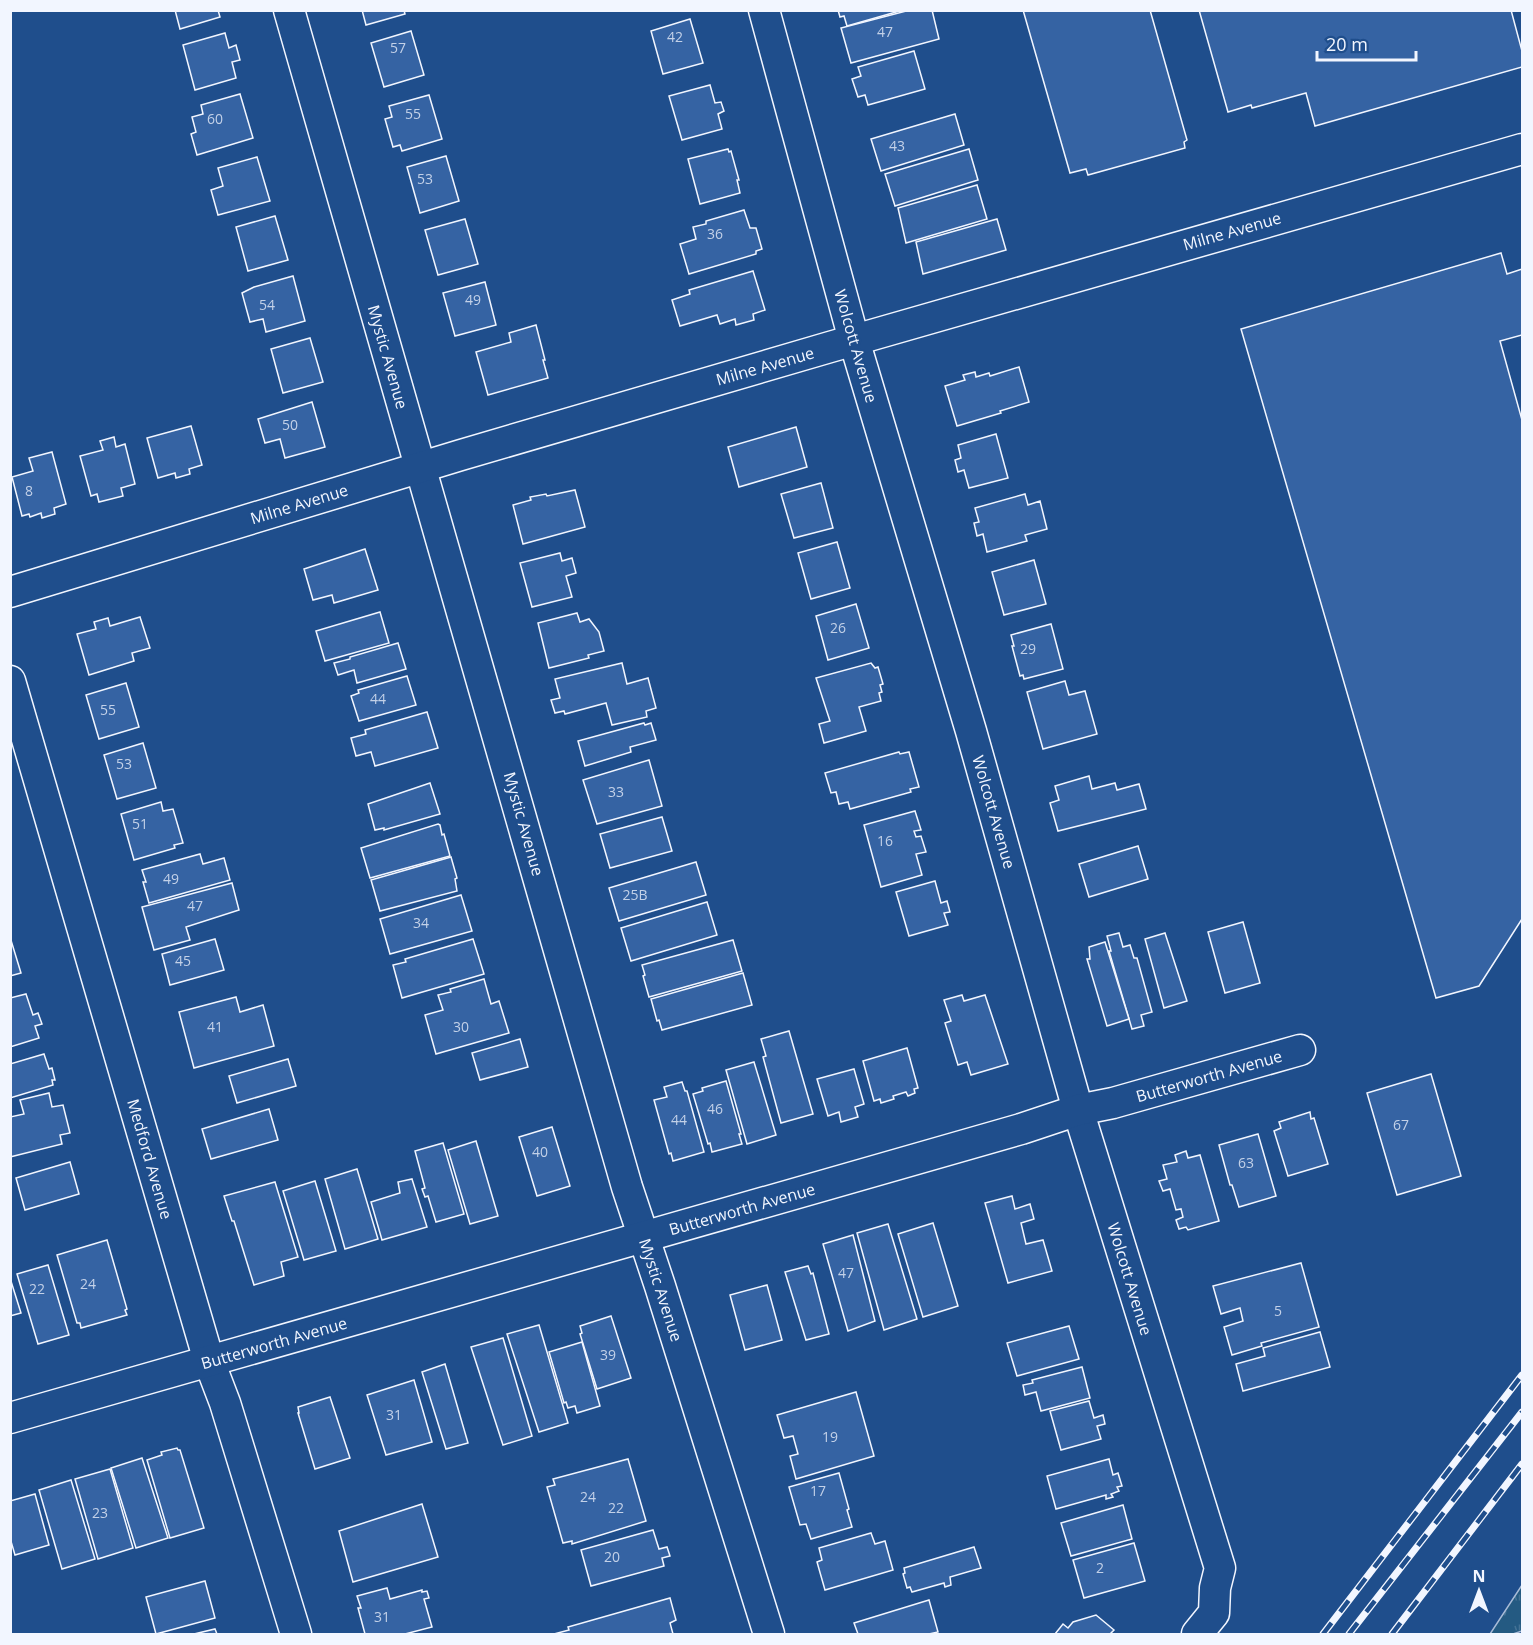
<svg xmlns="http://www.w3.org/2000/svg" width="1533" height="1645" viewBox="0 0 1533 1645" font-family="'Open Sans',sans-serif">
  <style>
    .grass { fill: url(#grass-tufts); stroke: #a8bbd7; stroke-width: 1.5 }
    .building { fill: #3563a3; stroke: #f2f6ff; stroke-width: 1.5 }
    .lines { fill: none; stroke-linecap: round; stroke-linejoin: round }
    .street-casing { stroke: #f2f6ff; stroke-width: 33 }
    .street { stroke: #1f4e8c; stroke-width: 30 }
    .rail-casing { stroke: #f2f6ff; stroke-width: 7 }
    .rail { stroke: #1f4e8c; stroke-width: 4.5; stroke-dasharray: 14; stroke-linecap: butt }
    .labels { text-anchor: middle; stroke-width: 4.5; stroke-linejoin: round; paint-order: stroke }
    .number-label { font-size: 14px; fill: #c3d1e8 }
    .street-label { font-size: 16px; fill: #f2f6ff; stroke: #1f4e8c }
  </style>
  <defs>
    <pattern id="grass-tufts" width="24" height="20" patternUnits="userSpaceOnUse" patternTransform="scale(1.5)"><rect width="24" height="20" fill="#245a82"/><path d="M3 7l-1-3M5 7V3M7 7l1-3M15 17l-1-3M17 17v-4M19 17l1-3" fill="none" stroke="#447295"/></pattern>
  </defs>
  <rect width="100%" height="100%" fill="#1f4e8c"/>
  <polygon class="grass" points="1522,1585 1522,1631 1513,1634 1490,1634"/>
  <g class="building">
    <polygon points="175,10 218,10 220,17 180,29"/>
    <polygon points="362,10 404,10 405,14 366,25"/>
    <polygon points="838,10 903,10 847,26 844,16 840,17"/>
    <polygon points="910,10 932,10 939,39 851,63 841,28"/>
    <polygon points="1023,10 1150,10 1187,140 1184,142 1185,148 1088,175 1086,169 1070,173"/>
    <polygon points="1199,10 1511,10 1522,51 1522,67 1315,126 1306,93 1252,108 1251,105 1228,112"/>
    <polygon points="690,19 703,63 663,74 651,31"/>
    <polygon points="411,31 424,75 384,87 371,43"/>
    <polygon points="225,33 229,48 236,45 240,60 232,62 236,78 195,90 183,45"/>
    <polygon points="914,51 925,89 868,105 865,95 858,97 852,79 861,76 858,67"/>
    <polygon points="710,85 715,103 721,102 724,111 718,114 722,129 682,140 669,96"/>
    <polygon points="240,94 253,138 197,155 191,134 196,132 192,117 203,114 201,105"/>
    <polygon points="429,95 442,139 402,151 400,145 393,147 385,119 392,117 389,106"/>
    <polygon points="955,114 964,145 881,171 871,139"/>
    <polygon points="728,149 729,152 731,151 739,180 737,180 740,193 700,204 688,159"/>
    <polygon points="969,149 978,180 895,206 885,174"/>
    <polygon points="446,156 459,201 420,213 407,167"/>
    <polygon points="257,157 270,201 218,215 211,190 223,186 218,168"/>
    <polygon points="977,185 987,219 906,243 898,208"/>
    <polygon points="744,210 750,228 756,228 762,249 756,251 756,254 689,274 680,244 696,239 693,227 706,224 706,221"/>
    <polygon points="275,216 288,260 248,271 236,227"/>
    <polygon points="465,219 478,264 438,275 425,230"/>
    <polygon points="997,219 1006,250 923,274 916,242"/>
    <polygon points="1501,253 1507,274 1522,269 1522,335 1500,341 1522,420 1522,919 1479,986 1436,998 1241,329"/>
    <polygon points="753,271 765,310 753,314 754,320 736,325 735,319 720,324 717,315 680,326 672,300 690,294 689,290"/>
    <polygon points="293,276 305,321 266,332 263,319 250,322 242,293 254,287"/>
    <polygon points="485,282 496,325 455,336 443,293"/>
    <polygon points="536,325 545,360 543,360 548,378 488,395 476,352 511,342 509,333"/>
    <polygon points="310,338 323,382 283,393 271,349"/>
    <polygon points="1019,367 1029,402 1000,411 1001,413 957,426 945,386 965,380 963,375 975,372 976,377 989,373 990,376"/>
    <polygon points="312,402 325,447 285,458 280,439 265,443 258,419"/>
    <polygon points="191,426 202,465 189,469 190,474 176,478 175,473 158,478 147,438"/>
    <polygon points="796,427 807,467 739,487 728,447"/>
    <polygon points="996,434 1008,478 969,488 964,470 958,472 955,460 961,458 958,445"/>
    <polygon points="114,437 116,447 125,444 135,484 121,488 123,496 99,502 97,494 91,496 80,456 103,450 100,441"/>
    <polygon points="52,452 66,504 54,508 55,514 42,518 41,513 30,517 29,514 22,516 12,477 33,471 29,458"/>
    <polygon points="821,483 833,528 794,538 781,494"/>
    <polygon points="575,490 585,527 523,544 513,505 531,500 530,497 546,494 547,496"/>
    <polygon points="1025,494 1028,505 1040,501 1047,529 1025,535 1027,541 987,552 983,534 977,536 974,523 979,522 975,508"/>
    <polygon points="837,542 850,588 811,599 798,553"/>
    <polygon points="365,549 378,590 334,603 332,595 313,600 304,569"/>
    <polygon points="560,553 562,561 572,558 576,573 566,576 572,597 532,607 520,563"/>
    <polygon points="1034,560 1046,604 1004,615 992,572"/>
    <polygon points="856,604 869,648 828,660 816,616"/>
    <polygon points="380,612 389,643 325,661 316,631"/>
    <polygon points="577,613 580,622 589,619 599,632 604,651 588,655 589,658 549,668 538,623"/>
    <polygon points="140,617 150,648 132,653 134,661 89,675 77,634 96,629 94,622 108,618 110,626"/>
    <polygon points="1051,624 1063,669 1024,679 1023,675 1020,676 1012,646 1014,646 1011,635"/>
    <polygon points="398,643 406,669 357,683 354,670 338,675 334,663 350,659 350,657"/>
    <polygon points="622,663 627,684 648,678 656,708 646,711 647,717 612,725 606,703 565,714 564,711 555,713 551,700 560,698 555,679"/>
    <polygon points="871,663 875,668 878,667 883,684 880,685 882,692 879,693 881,701 859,707 866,731 824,743 819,724 830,721 816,678"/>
    <polygon points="407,676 416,705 359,721 351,696 359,693 358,690"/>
    <polygon points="1065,681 1069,695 1085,691 1097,734 1043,749 1027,692"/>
    <polygon points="126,683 139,727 99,739 86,695"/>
    <polygon points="427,712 438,748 375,766 371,752 356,756 351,738 366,734 365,730"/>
    <polygon points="644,723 645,725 651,723 656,740 630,747 631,752 585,766 578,741"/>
    <polygon points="143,743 156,788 117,799 104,755"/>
    <polygon points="899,752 900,754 909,752 919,787 910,789 911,792 850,809 848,802 839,804 836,792 831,793 825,773"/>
    <polygon points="649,760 662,806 597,824 583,780"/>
    <polygon points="1089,776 1092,789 1115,783 1117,790 1139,784 1146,809 1058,831 1050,803 1059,800 1055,786"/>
    <polygon points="430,783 440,814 384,830 384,828 375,830 368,804"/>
    <polygon points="161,802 163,811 173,809 183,843 174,845 175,848 134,860 121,814"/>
    <polygon points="915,811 921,830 914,831 916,837 921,836 926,852 916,854 922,875 881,887 864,825"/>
    <polygon points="662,817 672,851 610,868 600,834"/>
    <polygon points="438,824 440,825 442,835 444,834 450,856 370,878 361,848"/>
    <polygon points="1138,846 1148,879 1089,897 1079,864"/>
    <polygon points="200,854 203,864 224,858 230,880 149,903 143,882 146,882 142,870"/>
    <polygon points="451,857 457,878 455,879 457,891 380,911 371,880"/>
    <polygon points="696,862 706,895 619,921 609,888"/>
    <polygon points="935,881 941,903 947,901 950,912 944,913 948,925 909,936 896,892"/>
    <polygon points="232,883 239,910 186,927 190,940 154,950 142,907"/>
    <polygon points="461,895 472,931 390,954 380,919"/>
    <polygon points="707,902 717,935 631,961 621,928"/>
    <polygon points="1243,922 1260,983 1225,993 1208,932"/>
    <polygon points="1119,933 1123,947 1130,945 1134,958 1137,958 1152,1012 1141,1015 1144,1026 1132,1029 1109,951 1111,951 1107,936"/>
    <polygon points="1165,933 1187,1001 1164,1008 1145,939"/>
    <polygon points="10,937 21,973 10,976"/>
    <polygon points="215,939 224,970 170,985 162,954"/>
    <polygon points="473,939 484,974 402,998 393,965 406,962 405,959"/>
    <polygon points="733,940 742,971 649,997 643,976 645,975 642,965"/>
    <polygon points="1105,942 1129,1019 1107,1026 1087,959 1090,959 1089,947"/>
    <polygon points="743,973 752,1005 662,1030 659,1020 657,1021 651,999"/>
    <polygon points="484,979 491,1004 499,1001 509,1033 436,1054 425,1015 443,1010 438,995 451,992 450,989"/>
    <polygon points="26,994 33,1015 38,1013 42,1024 35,1026 39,1038 10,1047 10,998"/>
    <polygon points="962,995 964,1001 985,995 1008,1064 971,1075 967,1062 958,1065 945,1023 951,1021 944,1000"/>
    <polygon points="236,997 240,1012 263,1005 274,1046 194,1068 179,1012"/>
    <polygon points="789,1031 813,1114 781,1123 763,1057 766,1056 761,1039"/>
    <polygon points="520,1039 528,1067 480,1080 472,1053"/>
    <polygon points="907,1048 918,1088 914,1089 915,1093 908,1096 906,1092 893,1096 894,1099 881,1103 880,1099 874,1101 863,1061"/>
    <polygon points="44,1054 49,1069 52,1068 55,1080 52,1080 53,1085 10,1098 10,1064"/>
    <polygon points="288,1059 296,1086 237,1103 229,1076"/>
    <polygon points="754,1062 776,1135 747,1144 726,1070"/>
    <polygon points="854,1069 864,1104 855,1107 858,1117 841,1122 839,1112 828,1116 817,1079"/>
    <polygon points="1431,1074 1461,1176 1397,1195 1367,1093"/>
    <polygon points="726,1081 741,1134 739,1134 742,1144 712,1152 710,1143 708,1144 693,1094 703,1091 702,1088"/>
    <polygon points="682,1082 685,1091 687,1091 704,1152 673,1161 671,1153 669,1154 654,1100 667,1097 664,1087"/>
    <polygon points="49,1093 52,1107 63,1105 70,1133 60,1135 62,1144 10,1157 10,1117 24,1114 20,1100"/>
    <polygon points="269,1109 278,1140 211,1159 202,1129"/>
    <polygon points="1310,1112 1311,1119 1314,1118 1328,1164 1288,1176 1274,1131 1281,1128 1279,1122"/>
    <polygon points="552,1127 570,1186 537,1196 519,1137"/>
    <polygon points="1258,1134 1276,1196 1239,1207 1232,1185 1230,1185 1219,1145"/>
    <polygon points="476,1141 498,1216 470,1224 448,1150"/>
    <polygon points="443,1143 464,1214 436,1222 428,1196 425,1197 422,1189 425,1188 415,1151"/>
    <polygon points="1186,1151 1188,1158 1200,1155 1219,1221 1188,1230 1186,1227 1179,1229 1176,1220 1183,1217 1181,1209 1176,1210 1170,1189 1163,1191 1159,1181 1167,1179 1163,1165 1177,1162 1175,1155"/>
    <polygon points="70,1162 79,1194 25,1210 16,1178"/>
    <polygon points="357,1169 378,1239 345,1249 325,1179"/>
    <polygon points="412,1179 427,1227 382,1240 371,1202 400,1193 398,1182"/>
    <polygon points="315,1181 336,1251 304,1260 283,1191"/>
    <polygon points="275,1182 298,1257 281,1262 284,1276 254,1285 234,1221 232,1221 224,1196"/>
    <polygon points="1012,1196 1015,1209 1030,1204 1034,1219 1021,1223 1026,1244 1043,1240 1052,1271 1008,1283 985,1203"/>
    <polygon points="933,1223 958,1306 923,1317 898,1234"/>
    <polygon points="888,1224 917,1319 884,1330 857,1233"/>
    <polygon points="853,1235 875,1321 848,1331 823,1244"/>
    <polygon points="107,1240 127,1309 125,1310 127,1315 81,1328 80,1323 77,1323 57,1255"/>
    <polygon points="1301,1263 1319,1327 1261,1343 1262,1346 1232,1355 1224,1327 1243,1321 1240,1308 1221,1314 1213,1286"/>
    <polygon points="48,1265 69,1335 38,1344 17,1274"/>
    <polygon points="808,1266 811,1274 813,1273 829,1334 806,1340 785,1272"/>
    <polygon points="10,1278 21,1313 10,1316"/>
    <polygon points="767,1285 782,1340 745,1350 730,1295"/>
    <polygon points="611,1316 631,1378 597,1389 580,1334 582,1333 580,1326"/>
    <polygon points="539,1325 568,1423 539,1432 507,1334"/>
    <polygon points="1069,1326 1079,1359 1017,1376 1007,1343"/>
    <polygon points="1320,1332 1330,1367 1243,1391 1236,1364 1265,1356 1263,1348"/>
    <polygon points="503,1338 532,1436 503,1445 471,1347"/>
    <polygon points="582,1342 600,1406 577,1413 575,1406 568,1408 566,1402 564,1403 549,1352"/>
    <polygon points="445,1364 468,1443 446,1449 422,1372"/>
    <polygon points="1082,1367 1090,1398 1041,1411 1036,1392 1025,1395 1023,1385 1033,1383 1032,1380"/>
    <polygon points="414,1380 432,1442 386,1455 367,1395"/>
    <polygon points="856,1392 874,1456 796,1479 790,1456 798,1454 793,1436 784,1438 777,1415"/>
    <polygon points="330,1397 350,1458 315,1469 298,1413 299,1413 298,1407"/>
    <polygon points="1089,1401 1094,1418 1103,1415 1105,1424 1097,1426 1101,1439 1061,1450 1050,1411"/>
    <polygon points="177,1448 178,1450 180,1450 204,1528 170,1538 147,1460 162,1455 161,1452"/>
    <polygon points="142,1458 168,1538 136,1548 111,1468"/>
    <polygon points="628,1459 646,1521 572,1544 572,1541 563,1543 547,1487 555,1485 553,1479"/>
    <polygon points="1109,1459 1113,1475 1118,1473 1122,1486 1117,1487 1119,1491 1111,1494 1113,1497 1106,1499 1106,1495 1056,1509 1047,1476"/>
    <polygon points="110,1469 133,1548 98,1559 75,1479"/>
    <polygon points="839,1473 849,1509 847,1510 852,1527 811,1539 806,1524 800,1525 789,1487"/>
    <polygon points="71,1480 95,1559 62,1569 39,1490"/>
    <polygon points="35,1494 49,1545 15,1555 10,1538 10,1501"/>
    <polygon points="422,1504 438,1557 353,1582 339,1531"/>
    <polygon points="1123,1505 1132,1539 1071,1556 1061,1523"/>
    <polygon points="653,1530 659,1549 667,1547 670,1556 662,1558 664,1566 591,1586 581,1550"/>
    <polygon points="871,1533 875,1544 885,1541 893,1570 825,1590 817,1562 822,1560 819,1548"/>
    <polygon points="1134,1543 1145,1581 1084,1598 1073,1560"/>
    <polygon points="974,1547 981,1568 950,1577 951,1585 945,1587 944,1583 912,1592 910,1587 907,1588 903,1574 905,1573 904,1568"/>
    <polygon points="205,1581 215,1618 156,1634 146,1597"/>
    <polygon points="387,1588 390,1599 422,1590 422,1592 427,1591 429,1598 424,1599 432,1627 405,1634 365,1634 358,1608 361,1608 357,1596"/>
    <polygon points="670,1598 676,1620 670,1623 673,1634 554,1634 569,1630 568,1627"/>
    <polygon points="929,1600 938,1632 929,1634 858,1634 854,1623"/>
    <polygon points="1096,1615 1114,1630 1110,1634 1055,1634 1063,1624 1068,1628 1073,1622"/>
    <polygon points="215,1629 217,1634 194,1634"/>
  </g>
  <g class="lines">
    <g class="street-casing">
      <g id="street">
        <polyline points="289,10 627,1187 660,1286 769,1634"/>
        <polyline points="764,10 854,340 971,731 1078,1110 1220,1568 1215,1588 1214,1613 1197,1634"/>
        <polyline points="10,592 461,455 830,347 1522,149"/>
        <polyline points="10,681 209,1361 225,1403 296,1634"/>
        <polyline points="10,1418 1021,1129 1078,1110 1113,1103 1300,1050"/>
      </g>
    </g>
    <use href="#street" class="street"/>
    <g class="rail-casing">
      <g id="rail">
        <polyline points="1323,1634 1522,1375"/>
        <polyline points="1349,1634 1522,1412"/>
        <polyline points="1392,1634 1522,1464"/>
      </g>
    </g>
    <use href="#rail" class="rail"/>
  </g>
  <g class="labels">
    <g class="number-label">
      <text x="885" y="37">47</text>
      <text x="675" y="42">42</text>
      <text x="398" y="53">57</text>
      <text x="413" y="119">55</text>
      <text x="215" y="124">60</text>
      <text x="897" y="151">43</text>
      <text x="425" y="184">53</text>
      <text x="715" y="239">36</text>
      <text x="473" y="305">49</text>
      <text x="267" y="310">54</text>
      <text x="290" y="430">50</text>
      <text x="29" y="496">8</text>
      <text x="838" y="633">26</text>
      <text x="1028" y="654">29</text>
      <text x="378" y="704">44</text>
      <text x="108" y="715">55</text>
      <text x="124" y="769">53</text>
      <text x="616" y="797">33</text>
      <text x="140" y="829">51</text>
      <text x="885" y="846">16</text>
      <text x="171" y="884">49</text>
      <text x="635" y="900">25B</text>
      <text x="195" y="911">47</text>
      <text x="421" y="928">34</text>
      <text x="183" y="966">45</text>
      <text x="215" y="1032">41</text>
      <text x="461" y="1032">30</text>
      <text x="715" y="1114">46</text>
      <text x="679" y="1125">44</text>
      <text x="1401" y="1130">67</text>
      <text x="540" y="1157">40</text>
      <text x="1246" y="1168">63</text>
      <text x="846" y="1278">47</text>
      <text x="88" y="1289">24</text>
      <text x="37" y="1294">22</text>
      <text x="1278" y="1316">5</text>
      <text x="608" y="1360">39</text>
      <text x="394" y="1420">31</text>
      <text x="830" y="1442">19</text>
      <text x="818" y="1496">17</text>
      <text x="588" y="1502">24</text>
      <text x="616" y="1513">22</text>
      <text x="100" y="1518">23</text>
      <text x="612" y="1562">20</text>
      <text x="1100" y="1573">2</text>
      <text x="382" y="1622">31</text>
    </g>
    <g class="street-label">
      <text transform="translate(1232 231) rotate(-16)" y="6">Milne Avenue</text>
      <text transform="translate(856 346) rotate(74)" y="6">Wolcott Avenue</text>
      <text transform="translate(388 357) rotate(74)" y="6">Mystic Avenue</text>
      <text transform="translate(765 366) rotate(-16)" y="6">Milne Avenue</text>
      <text transform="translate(299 504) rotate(-17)" y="6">Milne Avenue</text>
      <text transform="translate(994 812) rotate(74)" y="6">Wolcott Avenue</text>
      <text transform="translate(524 824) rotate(74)" y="6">Mystic Avenue</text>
      <text transform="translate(1209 1076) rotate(-16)" y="6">Butterworth Avenue</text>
      <text transform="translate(150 1159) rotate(74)" y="6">Medford Avenue</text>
      <text transform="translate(742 1209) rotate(-16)" y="6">Butterworth Avenue</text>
      <text transform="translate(1130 1279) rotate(73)" y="6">Wolcott Avenue</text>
      <text transform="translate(661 1290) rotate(72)" y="6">Mystic Avenue</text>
      <text transform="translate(274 1343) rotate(-16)" y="6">Butterworth Avenue</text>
    </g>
  </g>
  <rect width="1533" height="1645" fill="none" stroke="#f2f6ff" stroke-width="24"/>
  <g transform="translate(1479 1591)" stroke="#1f4e8c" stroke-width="4.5" paint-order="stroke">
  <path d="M0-4.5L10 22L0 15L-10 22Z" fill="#f2f6ff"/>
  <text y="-9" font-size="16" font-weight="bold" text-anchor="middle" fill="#f2f6ff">N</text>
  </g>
  <path d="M1317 51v9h99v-9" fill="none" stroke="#f2f6ff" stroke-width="3"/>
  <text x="1326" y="51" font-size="18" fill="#f2f6ff" stroke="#1f4e8c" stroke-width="4.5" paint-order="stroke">20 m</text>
</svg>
